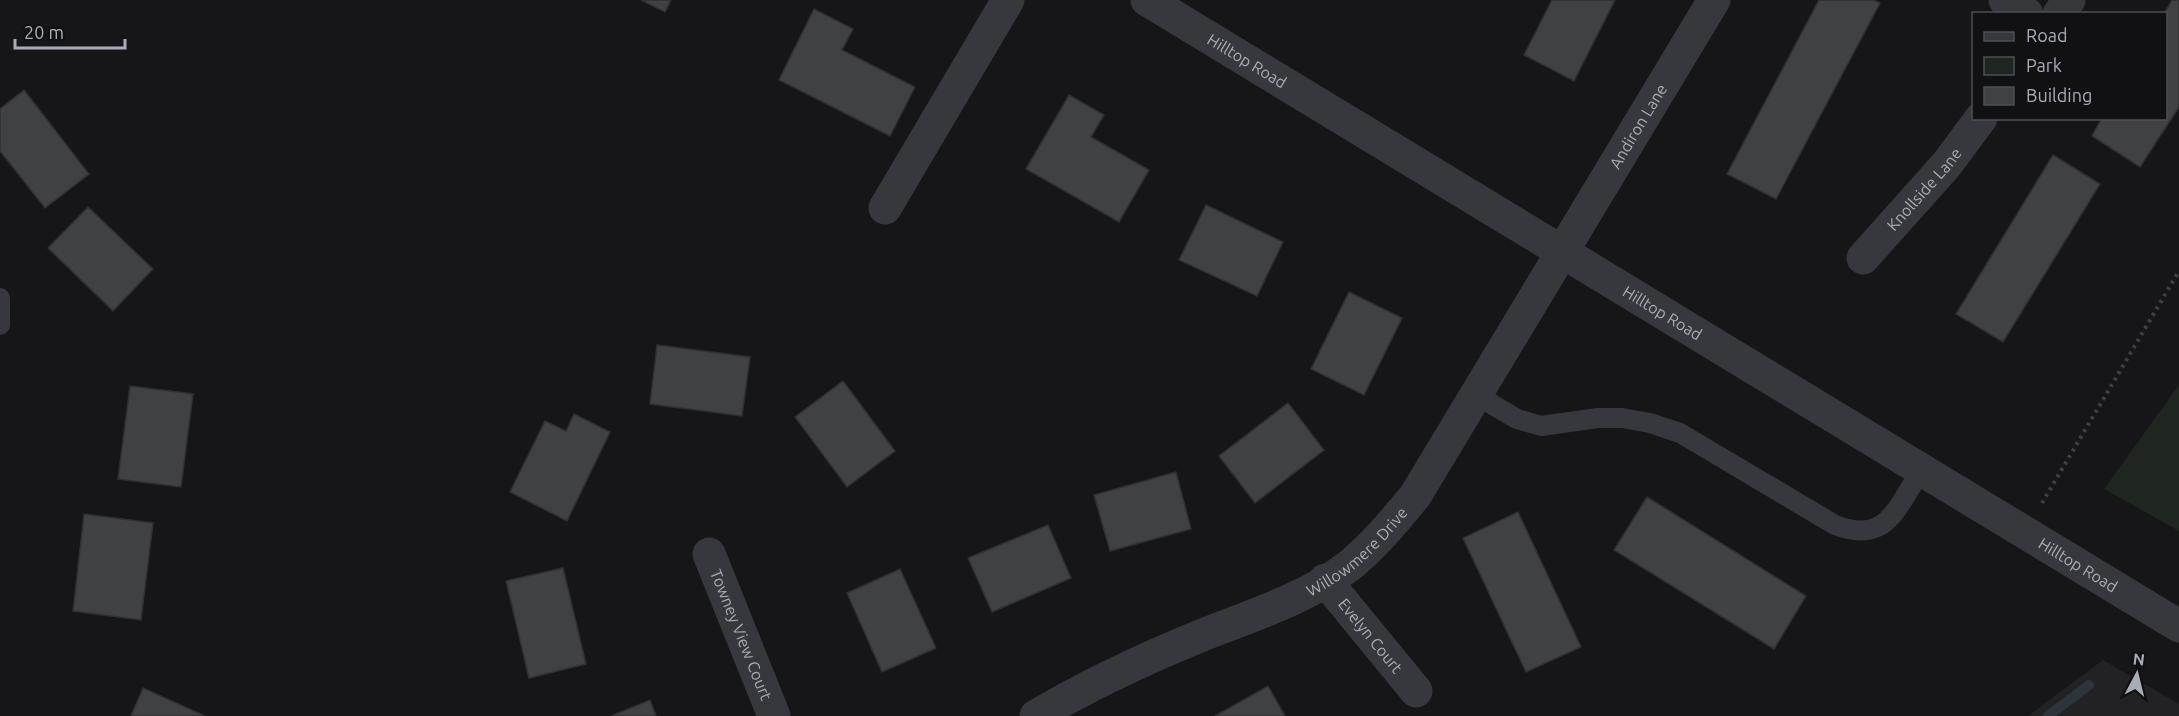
<svg xmlns="http://www.w3.org/2000/svg" width="2179" height="716" viewBox="0 0 2179 716" font-family="Ubuntu,sans-serif">
  <style>
    .built { fill: #222225 }
    .green { fill: #1e261f }
    .lines { fill: none; stroke-linecap: round; stroke-linejoin: round }
    .stream { stroke: #2c353c; stroke-width: 10 }
    .building { fill: #404145; stroke: #303034; stroke-width: 1.5 }
    .path { stroke: #3d3f44; stroke-width: 4; stroke-dasharray: 3 4.5; stroke-linecap: butt }
    .service { stroke: #37383d; stroke-width: 20 }
    .minor { stroke: #37383d; stroke-width: 33 }
    .tertiary { stroke: #37383d; stroke-width: 33 }
    .labels { text-anchor: middle; stroke-width: 6; stroke-linejoin: round; paint-order: stroke }
    .street-label { font-size: 16px; fill: #a8adb8; stroke: #111113 }
  </style>
  <rect width="100%" height="100%" fill="#161618"/>
  <polygon class="built" points="2103,660 2179,704 2179,716 2028,716"/>
  <polygon class="green" points="2179,385 2179,531 2104,489"/>
  <g class="lines">
    <polyline class="stream" points="2048,716 2089,685"/>
  </g>
  <g class="building">
    <polygon points="641,0 671,0 665,12"/>
    <polygon points="1552,0 1615,0 1574,81 1524,55"/>
    <polygon points="1819,0 1873,0 1880,3 1776,199 1727,174"/>
    <polygon points="2172,0 2179,0 2179,107 2140,167 2092,136 2102,118 2166,118 2164,14"/>
    <polygon points="814,9 853,29 842,50 915,87 890,136 779,80"/>
    <polygon points="24,90 89,174 45,208 0,151 0,109"/>
    <polygon points="1069,95 1104,115 1091,137 1149,170 1119,222 1026,169"/>
    <polygon points="2053,155 2100,184 2003,342 1956,314"/>
    <polygon points="1206,205 1283,242 1257,296 1179,260"/>
    <polygon points="88,207 153,269 113,311 48,248"/>
    <polygon points="1349,292 1402,318 1364,395 1311,369"/>
    <polygon points="657,345 750,357 742,416 650,404"/>
    <polygon points="843,381 895,451 847,487 795,417"/>
    <polygon points="130,386 193,394 181,487 118,479"/>
    <polygon points="1288,403 1324,450 1255,503 1219,456"/>
    <polygon points="574,414 610,432 567,521 510,492 545,421 566,431"/>
    <polygon points="1176,472 1191,529 1110,551 1094,495"/>
    <polygon points="1647,497 1806,596 1774,649 1614,550"/>
    <polygon points="1518,512 1581,647 1526,672 1463,538"/>
    <polygon points="84,514 153,523 141,620 73,611"/>
    <polygon points="1048,525 1071,578 992,612 968,558"/>
    <polygon points="563,568 586,664 529,678 506,581"/>
    <polygon points="900,569 936,648 882,672 847,593"/>
    <polygon points="1268,686 1285,716 1215,716"/>
    <polygon points="143,688 205,716 131,716"/>
    <polygon points="650,700 656,716 611,716"/>
  </g>
  <g class="lines">
    <polyline class="path" points="2042,503 2179,271"/>
    <g class="service">
      <polyline points="0,298 0,325"/>
      <path d="M 1476,395 L 1517,419 L 1541,426 L 1598,418 L 1622,418 L 1650,423 L 1680,433 L 1835,525 C 1887,545 1896,508 1921,471"/>
    </g>
    <g class="minor">
      <polyline points="2005,0 2027,14"/>
      <polyline points="2059,14 2069,0"/>
      <polyline points="885,208 1008,0"/>
      <path id="s1" d="M 1863,258 L 1947,164 L 1981,118"/>
      <path id="s2" d="M 709,554 L 774,716"/>
      <path id="s3" d="M 1325,580 L 1416,691"/>
      <path id="s4" d="M 1036,716 C 1090,684 1146,658 1205,634 C 1253,615 1307,598 1349,566 C 1375,545 1394,521 1415,496 L 1714,0"/>
    </g>
    <path class="tertiary" id="s5" d="M 1147,0 L 2179,626"/>
  </g>
  <g class="labels">
    <g class="street-label">
      <text dy="6" stroke="none"><textPath href="#s5" startOffset="117">Hilltop Road</textPath></text>
      <text dy="6" stroke="none"><textPath href="#s4" startOffset="876">Andiron Lane</textPath></text>
      <text dy="6" stroke="none"><textPath href="#s1" startOffset="92">Knollside Lane</textPath></text>
      <text dy="6" stroke="none"><textPath href="#s5" startOffset="603">Hilltop Road</textPath></text>
      <text dy="6" stroke="none"><textPath href="#s4" startOffset="363">Willowmere Drive</textPath></text>
      <text dy="6" stroke="none"><textPath href="#s5" startOffset="1089">Hilltop Road</textPath></text>
      <text dy="6" stroke="none"><textPath href="#s2" startOffset="87">Towney View Court</textPath></text>
      <text dy="6" stroke="none"><textPath href="#s3" startOffset="72">Evelyn Court</textPath></text>
    </g>
  </g>
  <rect x="1972" y="12" width="195" height="108" fill="#111113" stroke="#4d4f55" stroke-width="1.5"/>
  <rect x="1984" y="32" width="30" height="9" fill="#37383d" stroke="#4d4f55" stroke-width="1.5"/>
  <text x="2026" y="42" font-size="18" fill="#a8adb8">Road</text>
  <rect x="1984" y="57" width="30" height="18" fill="#1e261f" stroke="#4d4f55" stroke-width="1.5"/>
  <text x="2026" y="72" font-size="18" fill="#a8adb8">Park</text>
  <rect x="1984" y="87" width="30" height="18" fill="#404145" stroke="#4d4f55" stroke-width="1.5"/>
  <text x="2026" y="102" font-size="18" fill="#a8adb8">Building</text>
  <g transform="translate(2137 674) rotate(7)" stroke="#111113" stroke-width="4.5" paint-order="stroke">
  <path d="M0-4.5L10 22L0 15L-10 22Z" fill="#a8adb8"/>
  <text y="-9" font-size="16" font-weight="bold" text-anchor="middle" fill="#a8adb8">N</text>
  </g>
  <path d="M15 39v9h110v-9" fill="none" stroke="#a8adb8" stroke-width="3"/>
  <text x="24" y="39" font-size="18" fill="#a8adb8" stroke="#111113" stroke-width="4.5" paint-order="stroke">20 m</text>
</svg>
